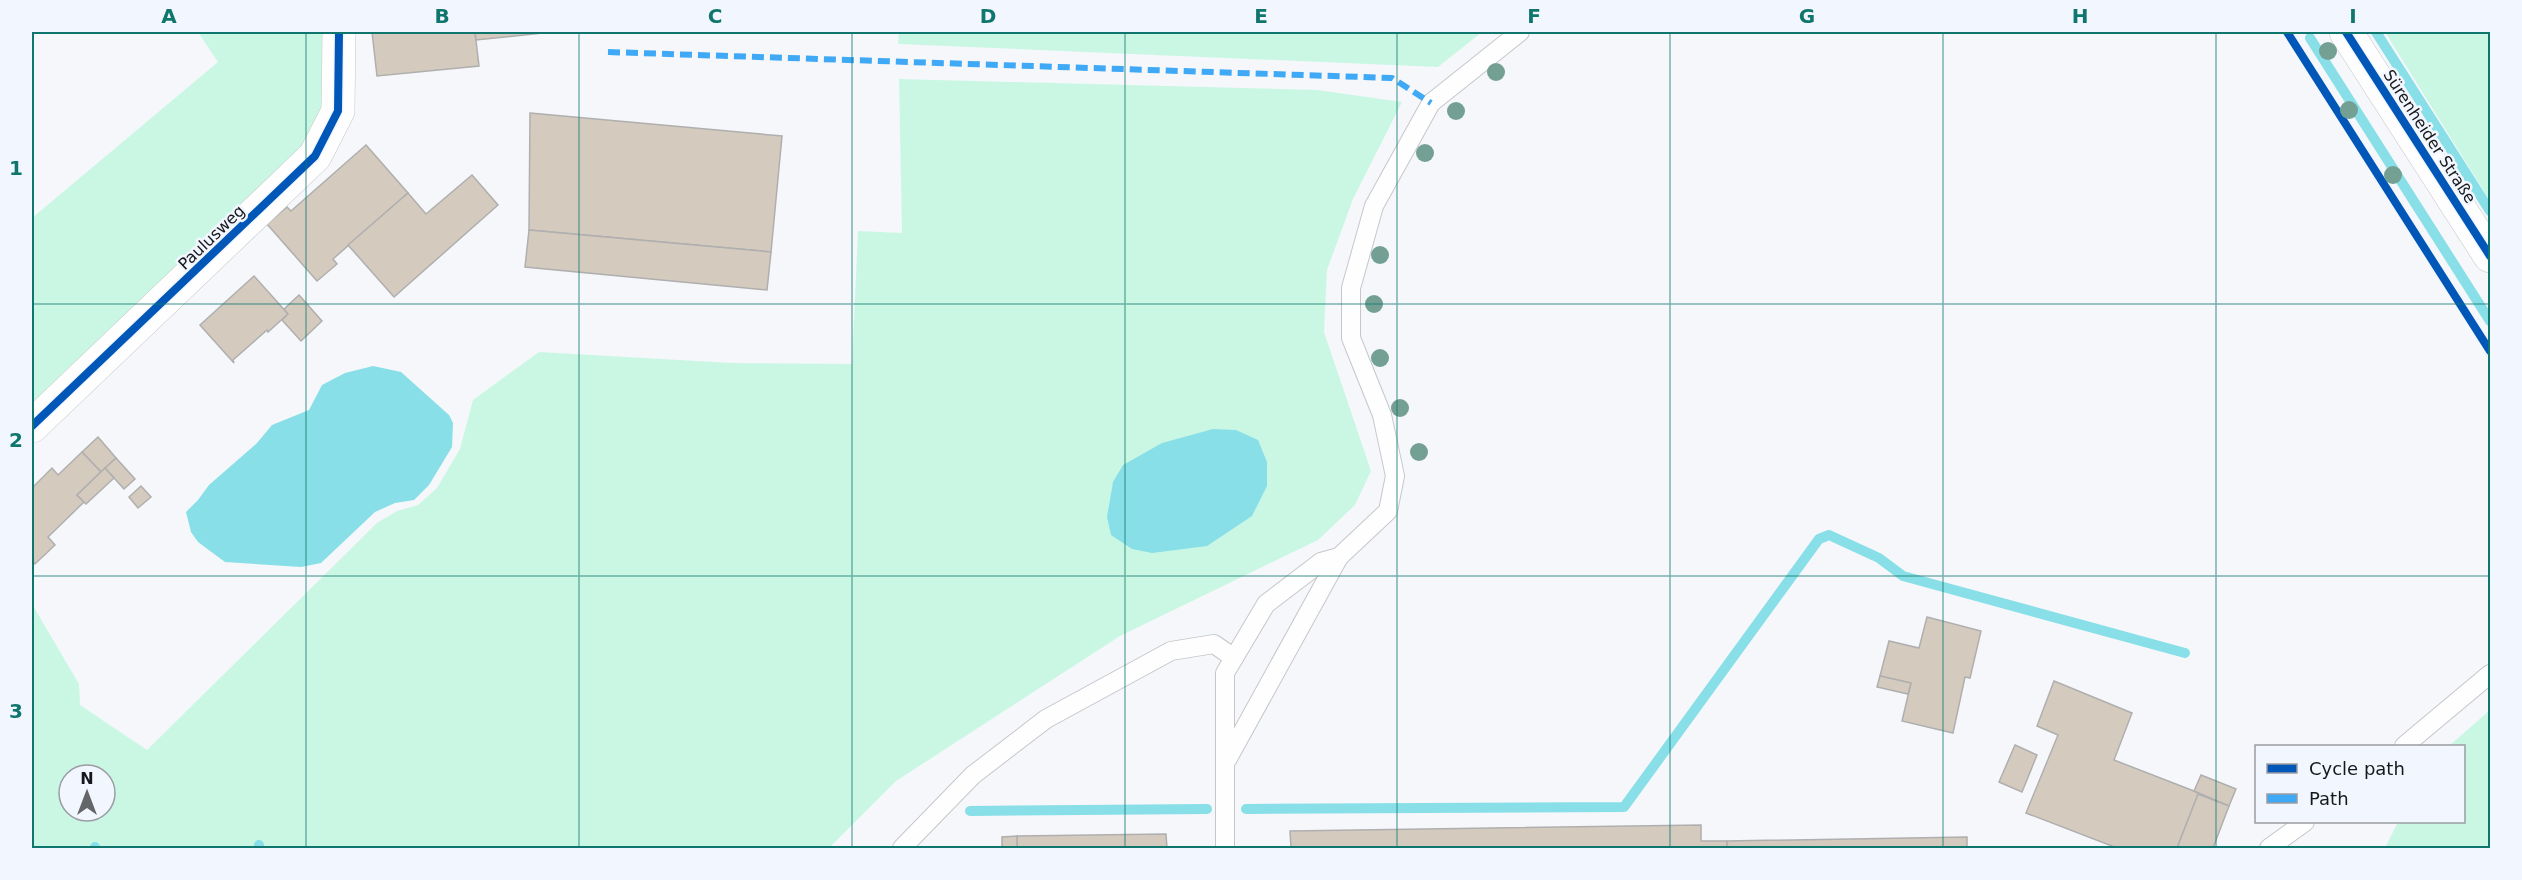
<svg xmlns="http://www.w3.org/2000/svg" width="2522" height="880" viewBox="0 0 2522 880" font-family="'DejaVu Sans',sans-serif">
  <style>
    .green { fill: #caf7e4; fill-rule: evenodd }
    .water { fill: #88dfe8 }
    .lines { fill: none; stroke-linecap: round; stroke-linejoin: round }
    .stream { stroke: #88dfe8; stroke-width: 10 }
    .building { fill: #d5cabe; stroke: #afafaf; stroke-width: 1.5 }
    .lane-casing { stroke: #c6c7ca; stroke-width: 20 }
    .street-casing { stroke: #c6c7ca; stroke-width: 34 }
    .secondary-casing { stroke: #c6c7ca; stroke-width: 34 }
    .lane { stroke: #fefefe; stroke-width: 18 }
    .street { stroke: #fefefe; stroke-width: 33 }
    .secondary { stroke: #fefefe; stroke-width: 33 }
    .quiet { stroke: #3fa9f5; stroke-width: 6; stroke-dasharray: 12 6; stroke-linecap: butt }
    .cycleway-casing { stroke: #f2f6fe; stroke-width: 11 }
    .cycleway { stroke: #0057b8; stroke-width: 8 }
    .tree { fill: #74a093 }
    .grid { fill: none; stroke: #0f766e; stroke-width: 1.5; stroke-opacity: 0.55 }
    .labels { text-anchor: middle; stroke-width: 5; stroke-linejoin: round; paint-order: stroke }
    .street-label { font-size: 16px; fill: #17181b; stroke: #f2f6fe }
    .neatline { fill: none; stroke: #0f766e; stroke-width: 2 }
    .grid-label { font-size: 20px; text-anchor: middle; font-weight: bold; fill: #0f766e }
  </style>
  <rect width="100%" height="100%" fill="#f5f7fb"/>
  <g class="green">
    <polygon points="198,32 329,32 329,109 304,153 32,411 32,218 218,62"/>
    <polygon points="899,32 1482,32 1438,67 898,44"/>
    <polygon points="2385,32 2490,32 2490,201"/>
    <path d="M 899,79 L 1317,90 L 1402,102 L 1353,199 L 1327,270 L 1324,332 L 1371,471 L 1355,505 L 1318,540 L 1120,636 L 896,781 L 829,848 L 32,848 L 32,604 L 79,684 L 80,705 L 147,750 L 377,523 L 397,511 L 418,505 L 437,488 L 460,449 L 473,400 L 539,352 L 731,363 L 852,364 L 858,231 L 902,233 ZM 69,775 L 105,775 L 105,811 L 69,811 Z"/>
    <polygon points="2490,710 2490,848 2385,848 2398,822 2464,822 2464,746 2449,746"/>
  </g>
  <g class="water">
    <polygon points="373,366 401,372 449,415 453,423 452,447 429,485 414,500 395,503 375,512 321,563 301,567 225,562 198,542 191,532 186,512 198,500 209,485 257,443 272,425 309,410 322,385 345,373"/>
    <polygon points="1213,429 1236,430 1258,440 1267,462 1267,486 1252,516 1207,546 1152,553 1132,549 1111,535 1107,517 1113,482 1123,465 1162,443"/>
  </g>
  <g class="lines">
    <g class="stream">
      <polyline points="2376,32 2490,211"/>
      <polyline points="2310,38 2490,321"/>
      <polyline points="1246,809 1624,807 1819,539 1829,535 1879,558 1903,576 2185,653"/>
      <polyline points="970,811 1207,809"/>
      <polyline points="259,845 259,848"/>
      <polyline points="95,847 95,848"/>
    </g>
  </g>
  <g class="building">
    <polygon points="372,32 475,32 479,66 377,76"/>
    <polygon points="475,32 552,32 476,40"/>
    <polygon points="530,113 782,136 771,252 529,230"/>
    <polygon points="366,145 408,193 333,259 337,264 317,281 267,224 287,207 291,211"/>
    <polygon points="472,175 498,205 394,297 348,245 408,193 426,214"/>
    <polygon points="529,230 771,252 767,290 525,267"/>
    <polygon points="254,276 288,314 268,332 267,330 233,360 234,363 200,325"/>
    <polygon points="299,295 322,321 301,341 282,320 288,314 284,309"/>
    <polygon points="98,437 116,458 101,472 82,452"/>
    <polygon points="82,452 101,472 77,495 84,502 48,537 55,545 35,564 32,560 32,488 52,468 58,475"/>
    <polygon points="116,458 135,479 124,489 105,468"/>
    <polygon points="105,468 114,478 86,504 77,495"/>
    <polygon points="141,486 151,497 138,508 129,497"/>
    <polygon points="1927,617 1981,631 1970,678 1965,677 1953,733 1902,721 1911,683 1880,676 1889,641 1919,648"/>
    <polygon points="1880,676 1911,683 1908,694 1877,687"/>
    <polygon points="2054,681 2132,713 2114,760 2199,793 2177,848 2117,848 2026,813 2058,735 2037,726"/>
    <polygon points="2015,745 2037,755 2022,792 1999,782"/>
    <polygon points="2201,775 2236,789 2229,806 2194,791"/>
    <polygon points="2198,794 2229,806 2213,848 2177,848"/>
    <polygon points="1701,825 1701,841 1727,841 1727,848 1291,848 1290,831"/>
    <polygon points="1166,834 1167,848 1017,848 1017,836"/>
    <polygon points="1017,836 1017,848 1002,848 1002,837"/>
    <polygon points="1967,837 1967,848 1727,848 1727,841"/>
  </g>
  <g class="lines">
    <g class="lane-casing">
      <g id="lane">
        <polyline points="2404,746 2490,674"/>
        <polyline points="1227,760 1339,557"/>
        <polyline points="902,848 973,775 1046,719 1171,651 1214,644 1234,658"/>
        <polyline points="1225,848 1225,673 1266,604 1321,562 1339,557 1388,511 1395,476 1382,415 1351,338 1351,288 1374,206 1431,103 1520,32"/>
        <polyline points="2269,848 2305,822"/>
      </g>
    </g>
    <g class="street-casing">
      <polyline id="street" points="32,426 315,156 338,111 339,32"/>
    </g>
    <g class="secondary-casing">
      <polyline id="secondary" points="2346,32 2490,256"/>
    </g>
    <use href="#lane" class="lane"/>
    <use href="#street" class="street"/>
    <use href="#secondary" class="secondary"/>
    <polyline class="quiet" points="608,52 1392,78 1431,103"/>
    <g class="cycleway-casing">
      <g id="cycleway">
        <polyline points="2287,32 2490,351"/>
        <polyline points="2346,32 2490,256"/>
        <polyline points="32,426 315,156 338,111 339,32"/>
      </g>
    </g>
    <use href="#cycleway" class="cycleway"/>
  </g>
  <g class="tree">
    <circle cx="2328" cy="51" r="9"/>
    <circle cx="1496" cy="72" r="9"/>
    <circle cx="2349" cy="110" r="9"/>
    <circle cx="1456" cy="111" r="9"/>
    <circle cx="1425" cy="153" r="9"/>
    <circle cx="2393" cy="175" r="9"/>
    <circle cx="1380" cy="255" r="9"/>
    <circle cx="1374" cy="304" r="9"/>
    <circle cx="1380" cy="358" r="9"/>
    <circle cx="1400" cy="408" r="9"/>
    <circle cx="1419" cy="452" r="9"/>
  </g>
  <path class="grid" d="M 306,32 L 306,848M 579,32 L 579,848M 852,32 L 852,848M 1125,32 L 1125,848M 1397,32 L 1397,848M 1670,32 L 1670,848M 1943,32 L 1943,848M 2216,32 L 2216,848M 32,304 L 2490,304M 32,576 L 2490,576"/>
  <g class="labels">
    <g class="street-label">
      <text transform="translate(2430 136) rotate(57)" y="6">Sürenheider Straße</text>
      <text transform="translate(211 237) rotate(-44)" y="6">Paulusweg</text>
    </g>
  </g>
  <rect width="2522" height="880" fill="none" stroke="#f2f6fe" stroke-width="66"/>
  <rect x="2255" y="745" width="210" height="78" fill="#f2f6fe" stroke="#9a9da3" stroke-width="1.5"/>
  <rect x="2267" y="764" width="30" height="9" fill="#0057b8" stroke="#9a9da3" stroke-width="1.5"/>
  <text x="2309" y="775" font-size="18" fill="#17181b">Cycle path</text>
  <rect x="2267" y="794" width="30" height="9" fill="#3fa9f5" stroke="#9a9da3" stroke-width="1.5"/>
  <text x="2309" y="805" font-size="18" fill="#17181b">Path</text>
  <g transform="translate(87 793)"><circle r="28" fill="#f2f6fe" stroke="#9a9da3" stroke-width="1.5"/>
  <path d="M0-4.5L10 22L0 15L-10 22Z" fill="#656669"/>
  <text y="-9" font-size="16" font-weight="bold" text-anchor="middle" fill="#17181b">N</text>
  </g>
  <rect x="33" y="33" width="2456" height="814" class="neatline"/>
  <g class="grid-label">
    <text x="169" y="23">A</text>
    <text x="442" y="23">B</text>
    <text x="715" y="23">C</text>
    <text x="988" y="23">D</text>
    <text x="1261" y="23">E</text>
    <text x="1534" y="23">F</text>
    <text x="1807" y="23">G</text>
    <text x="2080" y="23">H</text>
    <text x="2353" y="23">I</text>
    <text x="16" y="175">1</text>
    <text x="16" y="447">2</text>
    <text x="16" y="718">3</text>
  </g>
</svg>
